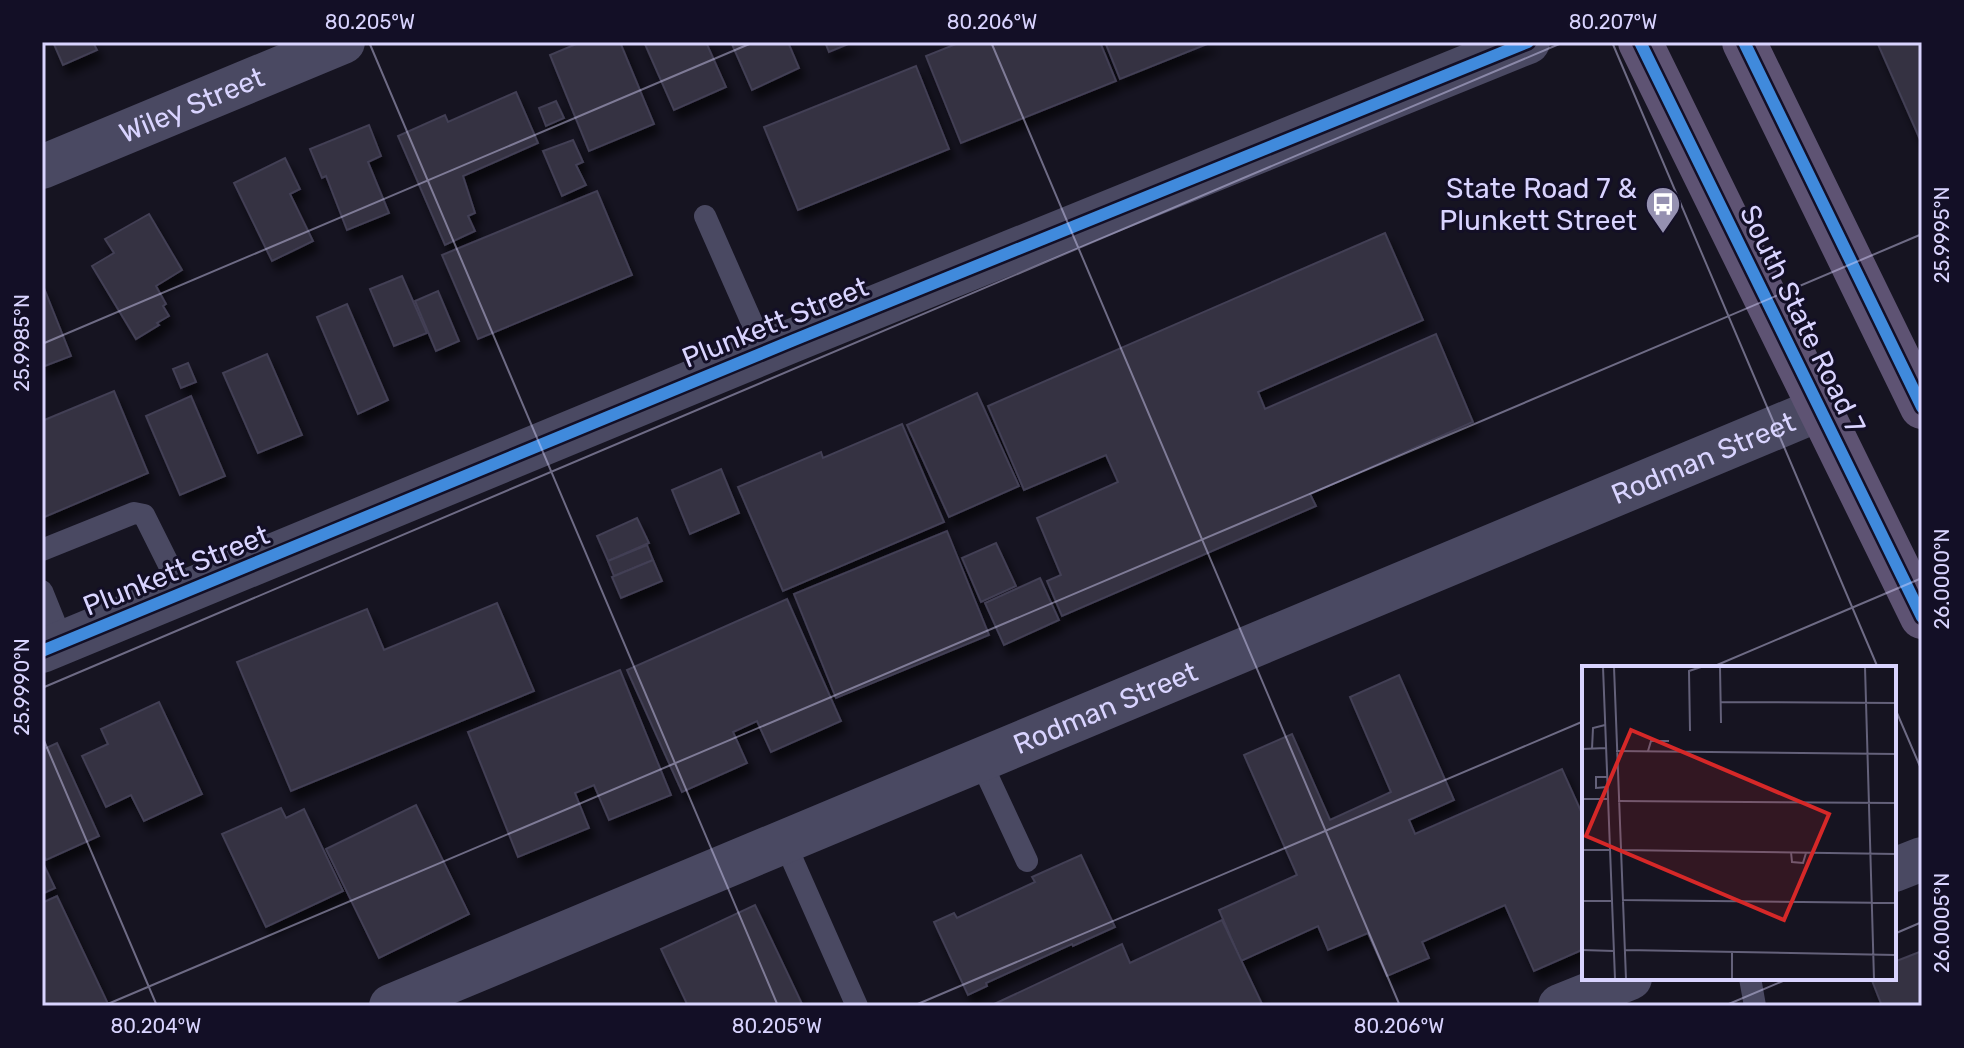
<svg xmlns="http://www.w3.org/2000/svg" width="1964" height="1048" viewBox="0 0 1964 1048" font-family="Rubik,sans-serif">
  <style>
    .building { fill: #343243; stroke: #433f54; stroke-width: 2; filter: url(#shadow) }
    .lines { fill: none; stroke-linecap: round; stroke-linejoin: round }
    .service { stroke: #4a4962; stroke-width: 22 }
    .minor { stroke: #4a4962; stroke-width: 44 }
    .primary { stroke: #5e5373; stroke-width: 44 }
    .cycleway-casing { stroke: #130f26; stroke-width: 17 }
    .cycleway { stroke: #408adc; stroke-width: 12 }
    .ticks { fill: none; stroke: #d9d4ff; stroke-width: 2; stroke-opacity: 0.45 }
    .labels { text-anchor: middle; stroke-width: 6; stroke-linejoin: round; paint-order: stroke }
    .street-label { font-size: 28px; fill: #d9d4ff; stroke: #130f26 }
    .poi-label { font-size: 28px; fill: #d9d4ff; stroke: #130f26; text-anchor: end }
    .inset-road { fill: none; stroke: #64617a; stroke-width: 2 }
    .view { fill: #d62828; fill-opacity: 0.15; stroke: #d62828; stroke-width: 4 }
    .inset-edge { fill: none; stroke: #d9d4ff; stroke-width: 4 }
    .neatline { fill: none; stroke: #d9d4ff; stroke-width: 3 }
    .ticks-label { font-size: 20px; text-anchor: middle; fill: #d9d4ff }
  </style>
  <defs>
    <filter id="shadow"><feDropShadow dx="5" dy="9" stdDeviation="4" flood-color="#0009"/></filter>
  </defs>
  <rect width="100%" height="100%" fill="#161421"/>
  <g class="building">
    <polygon points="53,42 93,42 97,50 63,65"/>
    <polygon points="581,42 620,42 654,124 589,151 550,55"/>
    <polygon points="644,42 706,42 726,87 674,110"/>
    <polygon points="731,42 788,42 799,68 752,90"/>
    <polygon points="825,42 853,42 829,52"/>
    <polygon points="961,42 1100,42 1116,81 961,143 926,56"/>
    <polygon points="1105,42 1212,42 1120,79"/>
    <polygon points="1877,42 1922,42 1922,144"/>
    <polygon points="916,66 949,149 798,210 764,127"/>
    <polygon points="516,92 538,143 463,176 475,213 468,216 475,231 445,245 398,136 445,115 448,122"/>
    <polygon points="556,101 564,118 546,126 539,108"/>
    <polygon points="369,125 381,156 368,162 389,213 347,230 326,176 322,178 310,149"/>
    <polygon points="573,140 583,162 576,165 586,185 562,196 543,151"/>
    <polygon points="285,158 300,189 290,194 313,241 272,261 234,183"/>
    <polygon points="597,191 632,275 478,339 442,255"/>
    <polygon points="149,214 182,270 156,286 166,304 163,306 169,316 157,323 159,325 136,339 92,266 114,253 105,239"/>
    <polygon points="1385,233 1423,320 1258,392 1265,409 1436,334 1473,422 1310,494 1316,506 1062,616 1047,581 1061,575 1037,518 1118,482 1106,455 1024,490 988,406"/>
    <polygon points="402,276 427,333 394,346 370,289"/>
    <polygon points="42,283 71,356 42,367"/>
    <polygon points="438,291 459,341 436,351 415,301"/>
    <polygon points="347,304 388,400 358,414 317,317"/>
    <polygon points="267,354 302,435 258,453 223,373"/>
    <polygon points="188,363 196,382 181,388 173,369"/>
    <polygon points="114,391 148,473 42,518 42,421"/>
    <polygon points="977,393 1019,486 949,517 907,425"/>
    <polygon points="191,396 225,476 180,495 146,416"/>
    <polygon points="902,424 944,522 783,591 738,487 821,452 823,458"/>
    <polygon points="721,469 739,513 690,534 672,490"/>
    <polygon points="637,518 649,543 608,561 597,536"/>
    <polygon points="947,531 989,635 836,698 794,594"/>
    <polygon points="996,543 1016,586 981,602 962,558"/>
    <polygon points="647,545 653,560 614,576 608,561"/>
    <polygon points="653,560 662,581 621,598 612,577"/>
    <polygon points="1040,578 1059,620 1004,645 985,603"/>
    <polygon points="787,599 841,721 771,752 757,721 733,732 747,763 682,792 627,670"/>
    <polygon points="497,603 534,691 291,791 237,662 367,609 384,650"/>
    <polygon points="620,670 671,795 609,820 594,785 575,793 589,828 518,857 468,732"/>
    <polygon points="1399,675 1454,800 1409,820 1415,834 1562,769 1584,818 1584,949 1534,971 1505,905 1422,942 1429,958 1387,976 1368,933 1328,950 1318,926 1241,961 1219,910 1297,875 1244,755 1292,734 1330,820 1391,792 1350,697"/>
    <polygon points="159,702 202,794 144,821 131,795 106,807 82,756 108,744 101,729"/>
    <polygon points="57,743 99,836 46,860 42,852 42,750"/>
    <polygon points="416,805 469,914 379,958 326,849"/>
    <polygon points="281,808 286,818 304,809 343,891 266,927 222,834"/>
    <polygon points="1081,855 1115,927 1073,946 1072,944 986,983 987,986 968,995 934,922 954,913 957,918 1035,882 1032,877"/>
    <polygon points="42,861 55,888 42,894"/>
    <polygon points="57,896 109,1006 42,1006 42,903"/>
    <polygon points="755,905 803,1006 688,1006 661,949"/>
    <polygon points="1222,920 1263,1006 990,1006 1122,944 1130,963"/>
    <polygon points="1922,951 1922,1004 1916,1006 1882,1006 1871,978 1894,978 1894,962"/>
  </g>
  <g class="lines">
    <g class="service">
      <polyline points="705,216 765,352"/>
      <polyline points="42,550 134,513 144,515 183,593"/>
      <polyline points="42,591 63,643"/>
      <polyline points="980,760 1027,861"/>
      <polyline points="784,841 857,1006"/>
      <polyline points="1750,978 1755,1006"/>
    </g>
    <g class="minor">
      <path id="s1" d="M 42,167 L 343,42"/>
      <polyline points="42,651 794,340 1528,42"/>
      <polyline points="1894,870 1922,859"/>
      <path id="s2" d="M 391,1006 L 1820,409"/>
      <polyline points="1560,1006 1630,978"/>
    </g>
    <g class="primary">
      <polyline points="1640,42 1922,617"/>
      <polyline points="1744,42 1922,407"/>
    </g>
    <g class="cycleway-casing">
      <g id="cycleway">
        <polyline points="1640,42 1922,617"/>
        <polyline points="1744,42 1922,407"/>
        <polyline points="42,651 794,340 1528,42"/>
      </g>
    </g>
    <use href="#cycleway" class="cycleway"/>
  </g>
  <path class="ticks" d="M 369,42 L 778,1006M 991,42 L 1400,1006M 1612,42 L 1878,668M 42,344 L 754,42M 1710,668 L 1922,578M 42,688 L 1564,42M 1894,706 L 1922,771M 42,736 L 157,1006M 1894,934 L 1922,922M 103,1006 L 1922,234M 913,1006 L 1584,721M 1724,1006 L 1790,978"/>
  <defs>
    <g id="bus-pin" transform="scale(1.8)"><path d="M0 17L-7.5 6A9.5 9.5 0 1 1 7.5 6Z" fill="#9591b1" stroke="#130f26"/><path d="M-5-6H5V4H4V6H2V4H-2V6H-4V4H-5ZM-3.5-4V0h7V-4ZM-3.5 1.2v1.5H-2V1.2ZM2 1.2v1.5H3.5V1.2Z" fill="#fff"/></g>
  </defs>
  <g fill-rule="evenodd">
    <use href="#bus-pin" x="1663" y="204"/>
  </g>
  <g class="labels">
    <g class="street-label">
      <text dy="10" stroke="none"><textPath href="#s1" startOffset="162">Wiley Street</textPath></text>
      <text transform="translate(1803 319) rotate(64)" y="10">South State Road 7</text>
      <text transform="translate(775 322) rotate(-22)" y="10">Plunkett Street</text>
      <text dy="10" stroke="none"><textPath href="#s2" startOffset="1422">Rodman Street</textPath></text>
      <text transform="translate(176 570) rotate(-22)" y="10">Plunkett Street</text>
      <text dy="10" stroke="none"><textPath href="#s2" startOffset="774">Rodman Street</textPath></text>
    </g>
    <g class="poi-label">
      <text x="1637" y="198">State Road 7 &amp;<tspan x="1637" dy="32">Plunkett Street</tspan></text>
    </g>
  </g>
  <g transform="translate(1582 666)">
    <rect width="314" height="314" fill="#161421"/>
    <path class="inset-road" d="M 21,1 L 33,313M 32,1 L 44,313M 138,1 L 139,57M 283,1 L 292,313M 139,36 L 314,37M 108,65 L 107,5 L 119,1M 0,83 L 24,82M 10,83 L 11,62 L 23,59M 34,85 L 314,88M 66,85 L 69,75 L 87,75M 25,111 L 14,111 L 14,122 L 25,121M 0,133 L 25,133M 36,135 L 314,137M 0,184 L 28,184M 38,184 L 314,188M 209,186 L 210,196 L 221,197 L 224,187M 40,234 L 314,237M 0,235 L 30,235M 0,284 L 32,285M 43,284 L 314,289M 150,313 L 150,285"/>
    <path class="view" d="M 49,64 L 247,148 L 202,254 L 4,170 Z"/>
    <rect width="314" height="314" class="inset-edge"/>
  </g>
  <rect width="1964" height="1048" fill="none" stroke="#130f26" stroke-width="88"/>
  <rect x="44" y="44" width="1876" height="960" class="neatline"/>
  <g class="ticks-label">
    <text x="370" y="29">80.205°W</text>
    <text x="992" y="29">80.206°W</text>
    <text x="1613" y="29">80.207°W</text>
    <text transform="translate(1942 235) rotate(-90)" y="7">25.9995°N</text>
    <text transform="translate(22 343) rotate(-90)" y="7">25.9985°N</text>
    <text transform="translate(1942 579) rotate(-90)" y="7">26.0000°N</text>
    <text transform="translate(22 687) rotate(-90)" y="7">25.9990°N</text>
    <text transform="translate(1942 923) rotate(-90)" y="7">26.0005°N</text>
    <text x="156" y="1033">80.204°W</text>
    <text x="777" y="1033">80.205°W</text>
    <text x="1399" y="1033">80.206°W</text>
  </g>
</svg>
